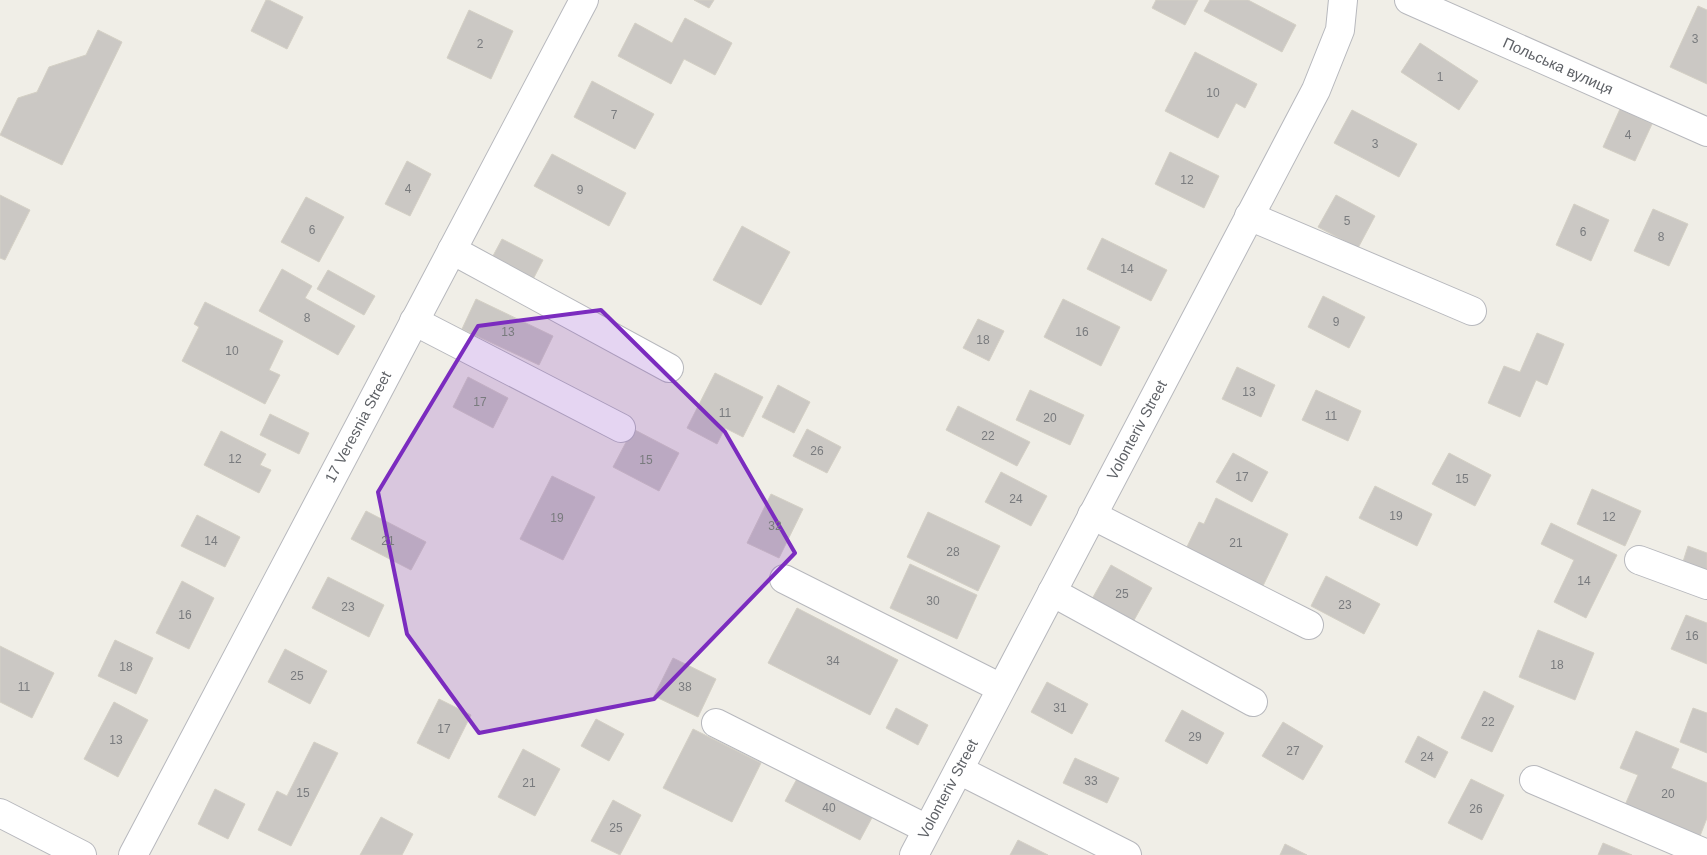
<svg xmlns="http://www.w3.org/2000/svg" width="1707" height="855" viewBox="0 0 1707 855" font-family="Helvetica,sans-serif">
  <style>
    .building { fill: #cbc8c4; stroke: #d4d0c5 }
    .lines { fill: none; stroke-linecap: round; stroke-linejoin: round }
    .minor-casing { stroke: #b7b8bd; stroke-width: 30 }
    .minor { stroke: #fff; stroke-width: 28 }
    .marked { fill: #7b2cbf; fill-opacity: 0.2; stroke: #7b2cbf; stroke-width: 4; stroke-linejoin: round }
    .labels { text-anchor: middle; stroke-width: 4; stroke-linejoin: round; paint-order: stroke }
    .number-label { font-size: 12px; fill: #797b7e }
    .street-label { font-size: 15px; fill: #5e6166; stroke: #fff }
  </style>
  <rect width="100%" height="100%" fill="#f0eee7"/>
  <g class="building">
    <polygon points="266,0 269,0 303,17 287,49 251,31"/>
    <polygon points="694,0 714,0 709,8"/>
    <polygon points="1156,0 1198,0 1185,25 1152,8"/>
    <polygon points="1210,0 1248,0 1296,25 1282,52 1204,11"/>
    <polygon points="1698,6 1707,10 1707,84 1670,67"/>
    <polygon points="469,10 513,31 491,79 447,58"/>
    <polygon points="685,18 732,43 715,75 684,59 671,84 618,56 635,23 672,43"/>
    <polygon points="98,30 122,42 62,165 0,135 18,98 37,92 49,67 86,55"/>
    <polygon points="1420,43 1478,81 1459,110 1401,72"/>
    <polygon points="1195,52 1257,84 1245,108 1236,103 1218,138 1165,111"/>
    <polygon points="592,81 654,114 635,149 574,117"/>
    <polygon points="1620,109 1652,124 1635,161 1603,147"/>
    <polygon points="1352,110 1417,144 1399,177 1334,143"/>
    <polygon points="1170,152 1219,176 1204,208 1155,184"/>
    <polygon points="552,154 626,193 609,226 534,186"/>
    <polygon points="407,161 431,174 410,216 385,204"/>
    <polygon points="0,195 30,210 5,260 0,258"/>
    <polygon points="1336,195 1375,216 1358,248 1318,227"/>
    <polygon points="306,197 344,217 319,262 281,242"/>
    <polygon points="1574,204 1609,220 1591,261 1556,245"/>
    <polygon points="1653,209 1688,224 1669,266 1634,251"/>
    <polygon points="742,226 790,252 761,305 713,280"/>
    <polygon points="1102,238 1167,270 1151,301 1087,269"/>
    <polygon points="502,239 543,260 527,291 486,269"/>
    <polygon points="282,269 312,286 305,298 355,326 338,355 259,311"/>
    <polygon points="328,270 375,296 364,315 317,289"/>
    <polygon points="1323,296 1365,317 1349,348 1308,327"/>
    <polygon points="476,299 553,336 539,365 462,329"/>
    <polygon points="1063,299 1120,327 1101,366 1044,337"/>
    <polygon points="205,302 283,341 269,370 280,375 265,404 182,361 199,327 194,324"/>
    <polygon points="978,319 1004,331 989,361 963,348"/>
    <polygon points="1537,333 1564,344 1547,385 1536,380 1520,417 1488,403 1504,366 1520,372"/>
    <polygon points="1237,367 1275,385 1261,417 1222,399"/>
    <polygon points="715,373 763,397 743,437 725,428 717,444 687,428"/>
    <polygon points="468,377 508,398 493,428 453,407"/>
    <polygon points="778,385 810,402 794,433 762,417"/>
    <polygon points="1030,390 1084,415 1070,445 1016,420"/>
    <polygon points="1316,390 1361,411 1348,441 1302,420"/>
    <polygon points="958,406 1030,442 1017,466 946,430"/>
    <polygon points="270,414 309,433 299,454 260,435"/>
    <polygon points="633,429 679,453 659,491 613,467"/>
    <polygon points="807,429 841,447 827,473 793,456"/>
    <polygon points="221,431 266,454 260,465 271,470 259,493 204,465"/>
    <polygon points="1233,453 1268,472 1252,502 1216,482"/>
    <polygon points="1449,453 1491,475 1475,506 1432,484"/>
    <polygon points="1001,472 1047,496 1031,526 985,502"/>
    <polygon points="552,476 595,497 563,560 520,539"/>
    <polygon points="1375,486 1432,514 1417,546 1359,518"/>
    <polygon points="1592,489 1641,511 1625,546 1577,524"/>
    <polygon points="771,494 803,509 779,558 747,543"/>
    <polygon points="1216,498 1288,534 1261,590 1184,553 1199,522 1204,524"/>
    <polygon points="366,511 426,542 411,570 351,539"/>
    <polygon points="928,512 1000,546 978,591 907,557"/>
    <polygon points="197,515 240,537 225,567 181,546"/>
    <polygon points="1551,523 1617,555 1586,618 1554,602 1574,560 1541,544"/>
    <polygon points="1688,546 1707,553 1707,577 1681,568"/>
    <polygon points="910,564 977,595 957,639 890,608"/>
    <polygon points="1111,565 1152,588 1133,622 1092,599"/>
    <polygon points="1326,576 1380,604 1364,634 1311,606"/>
    <polygon points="328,577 384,605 369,637 312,608"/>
    <polygon points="182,581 214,598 189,649 156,633"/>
    <polygon points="797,608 898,660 870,715 768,663"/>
    <polygon points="1686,615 1707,623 1707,664 1671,649"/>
    <polygon points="1538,630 1594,653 1575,700 1519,677"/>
    <polygon points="115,640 153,658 136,694 98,676"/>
    <polygon points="0,646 54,673 32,718 0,702"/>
    <polygon points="285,649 327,671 310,704 268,682"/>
    <polygon points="673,658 716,679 698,717 654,696"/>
    <polygon points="1047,682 1088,704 1072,734 1031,712"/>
    <polygon points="1484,691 1514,706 1492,752 1461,738"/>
    <polygon points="439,699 471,715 449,759 417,743"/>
    <polygon points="114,702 148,720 118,777 84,759"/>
    <polygon points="896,708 928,725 918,745 886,728"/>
    <polygon points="1693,708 1707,713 1707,753 1680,742"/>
    <polygon points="1182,710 1224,733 1207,764 1165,741"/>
    <polygon points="596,719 624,734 609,761 581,746"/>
    <polygon points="1283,722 1323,746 1303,780 1262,756"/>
    <polygon points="693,729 761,763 732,822 663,788"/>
    <polygon points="1636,731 1679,749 1671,768 1707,783 1707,818 1700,836 1625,805 1638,775 1620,768"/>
    <polygon points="1418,736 1448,752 1435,778 1405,762"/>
    <polygon points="314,742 338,753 291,846 258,830 277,791 287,796"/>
    <polygon points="523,749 560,769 535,816 498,797"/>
    <polygon points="1075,758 1119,778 1107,803 1063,783"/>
    <polygon points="799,775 874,814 860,840 785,801"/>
    <polygon points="1471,779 1504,795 1482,840 1448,823"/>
    <polygon points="215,789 245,804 228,839 198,824"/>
    <polygon points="613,800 641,815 620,855 591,841"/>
    <polygon points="381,817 413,834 402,855 360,855"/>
    <polygon points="1018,840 1048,855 1010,855"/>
    <polygon points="1603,843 1632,855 1598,855"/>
    <polygon points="1285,844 1307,855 1280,855"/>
  </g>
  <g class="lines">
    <g class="minor-casing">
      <g id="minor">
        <polyline points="1409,0 1707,132"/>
        <polyline points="1249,216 1472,311"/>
        <polyline points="452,250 669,368"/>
        <polyline points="414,321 621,428"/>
        <polyline points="1092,515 1309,625"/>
        <polyline points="1639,560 1707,585"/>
        <polyline points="784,579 1001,688"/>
        <polyline points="1052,592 1253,702"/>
        <polyline points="716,723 927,829"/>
        <polyline points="959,770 1127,855"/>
        <polyline points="1534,780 1707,854"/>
        <polyline points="0,813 82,855"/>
        <polyline points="133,855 584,0"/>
        <polyline points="914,855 1316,90 1340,30 1343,0"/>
      </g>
    </g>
    <use href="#minor" class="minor"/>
  </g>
  <path class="marked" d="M 601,310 L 725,432 L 795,553 L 654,699 L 479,733 L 407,634 L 378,492 L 478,326 Z"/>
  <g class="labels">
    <g class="number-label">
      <text x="1695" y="43">3</text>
      <text x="480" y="48">2</text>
      <text x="1440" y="81">1</text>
      <text x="1213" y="97">10</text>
      <text x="614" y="119">7</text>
      <text x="1628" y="139">4</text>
      <text x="1375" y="148">3</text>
      <text x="1187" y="184">12</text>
      <text x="408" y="193">4</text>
      <text x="580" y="194">9</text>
      <text x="1347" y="225">5</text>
      <text x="312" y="234">6</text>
      <text x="1583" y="236">6</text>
      <text x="1661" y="241">8</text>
      <text x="1127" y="273">14</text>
      <text x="307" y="322">8</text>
      <text x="1336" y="326">9</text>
      <text x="508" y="336">13</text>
      <text x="1082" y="336">16</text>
      <text x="983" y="344">18</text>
      <text x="232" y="355">10</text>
      <text x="1249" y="396">13</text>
      <text x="480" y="406">17</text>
      <text x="725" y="417">11</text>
      <text x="1331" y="420">11</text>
      <text x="1050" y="422">20</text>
      <text x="988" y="440">22</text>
      <text x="817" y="455">26</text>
      <text x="235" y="463">12</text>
      <text x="646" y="464">15</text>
      <text x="1242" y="481">17</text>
      <text x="1462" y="483">15</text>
      <text x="1016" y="503">24</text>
      <text x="1396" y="520">19</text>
      <text x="1609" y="521">12</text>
      <text x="557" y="522">19</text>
      <text x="775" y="530">32</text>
      <text x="211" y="545">14</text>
      <text x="388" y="545">21</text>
      <text x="1236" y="547">21</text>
      <text x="953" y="556">28</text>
      <text x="1584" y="585">14</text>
      <text x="1122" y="598">25</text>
      <text x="933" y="605">30</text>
      <text x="1345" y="609">23</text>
      <text x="348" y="611">23</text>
      <text x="185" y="619">16</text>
      <text x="1692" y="640">16</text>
      <text x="833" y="665">34</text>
      <text x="1557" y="669">18</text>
      <text x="126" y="671">18</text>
      <text x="297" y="680">25</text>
      <text x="24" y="691">11</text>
      <text x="685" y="691">38</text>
      <text x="1060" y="712">31</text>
      <text x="1488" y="726">22</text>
      <text x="444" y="733">17</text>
      <text x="1195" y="741">29</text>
      <text x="116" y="744">13</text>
      <text x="1293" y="755">27</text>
      <text x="1427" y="761">24</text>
      <text x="1091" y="785">33</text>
      <text x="529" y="787">21</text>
      <text x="303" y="797">15</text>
      <text x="1668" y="798">20</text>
      <text x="829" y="812">40</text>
      <text x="1476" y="813">26</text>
      <text x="616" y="832">25</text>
    </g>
    <g class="street-label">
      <text transform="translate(1558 66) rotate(24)" y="5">Польська вулиця</text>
      <text transform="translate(358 427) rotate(-62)" y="5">17 Veresnia Street</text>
      <text transform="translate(1137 430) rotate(-62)" y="5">Volonteriv Street</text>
      <text transform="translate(948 789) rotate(-62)" y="5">Volonteriv Street</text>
    </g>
  </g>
</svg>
